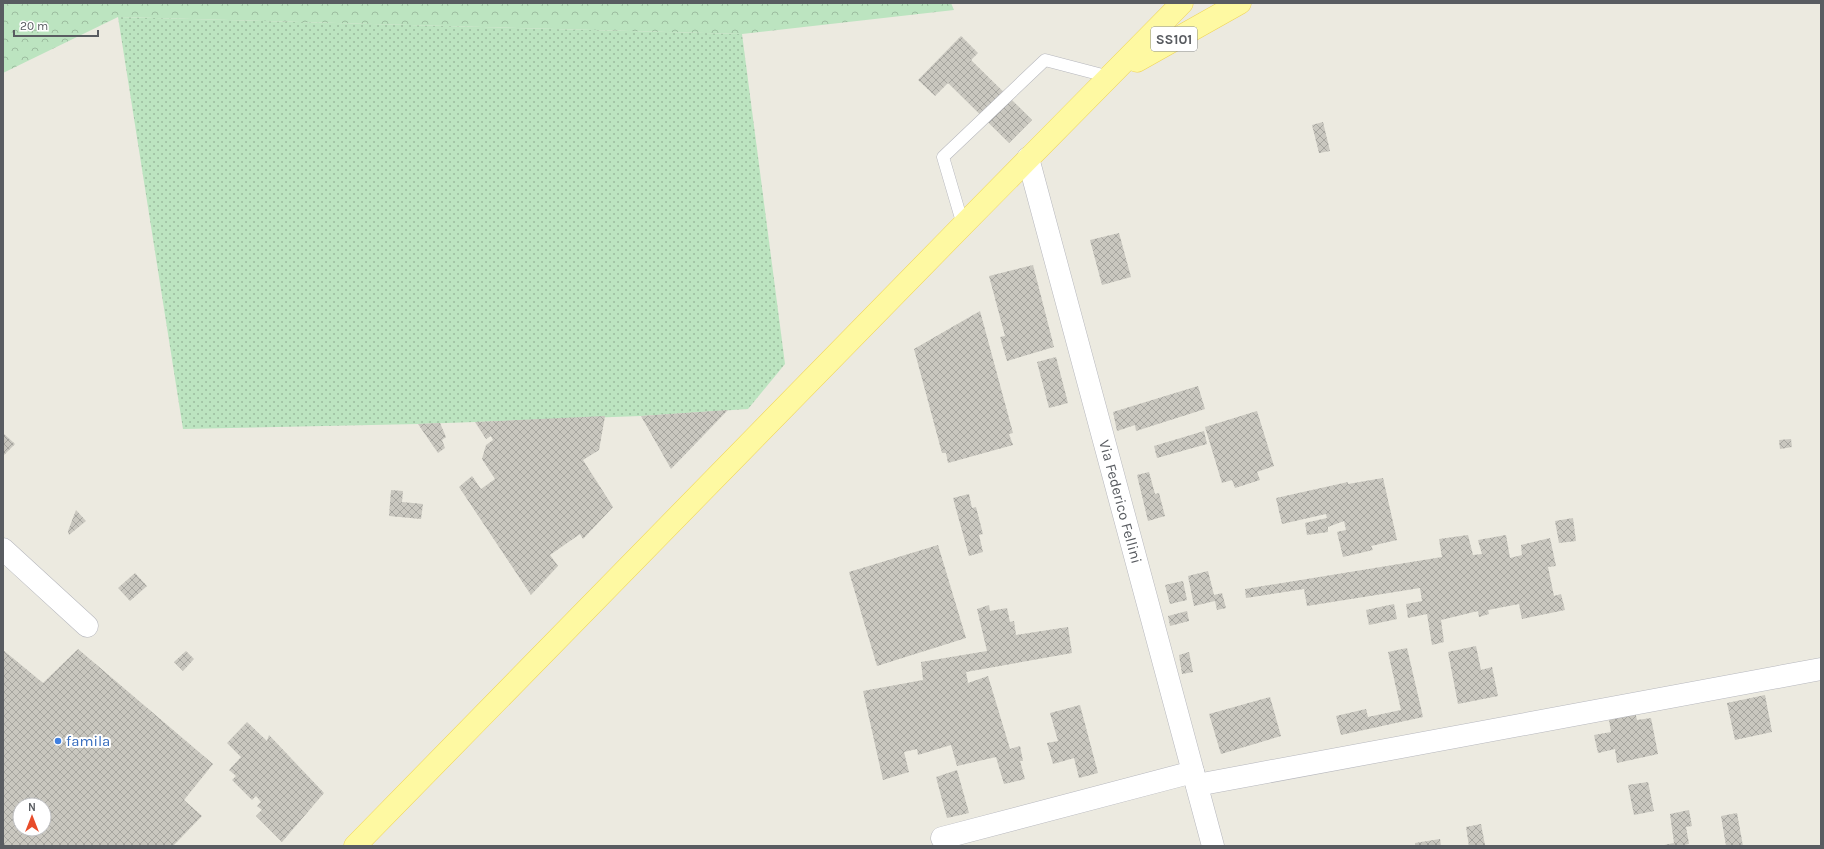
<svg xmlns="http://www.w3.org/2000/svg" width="1824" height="849" viewBox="0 0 1824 849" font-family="Karla,sans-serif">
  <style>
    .grass { fill: url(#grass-dots) }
    .forest { fill: url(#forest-crowns) }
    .building { fill: url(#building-cross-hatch); fill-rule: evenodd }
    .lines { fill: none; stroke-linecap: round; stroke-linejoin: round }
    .service-casing { stroke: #b6b7bd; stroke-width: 13 }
    .minor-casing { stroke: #b6b7bd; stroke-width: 23 }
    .primary-casing { stroke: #f0d455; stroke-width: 23 }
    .service { stroke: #fff; stroke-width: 12 }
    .minor { stroke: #fff; stroke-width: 22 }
    .primary { stroke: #fef9a2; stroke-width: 22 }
    .shop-dot { fill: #3f7fe0; stroke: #fff; stroke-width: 1.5 }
    .labels { text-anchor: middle; stroke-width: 4; stroke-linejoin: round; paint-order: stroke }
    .shield { fill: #fff; stroke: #8b8d90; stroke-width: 1 }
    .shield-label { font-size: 14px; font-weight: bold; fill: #595c61 }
    .street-label { font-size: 15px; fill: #595c61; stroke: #fff }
    .shop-label { font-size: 15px; fill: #366cbe; stroke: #fff; text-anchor: start }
  </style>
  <defs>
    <pattern id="grass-dots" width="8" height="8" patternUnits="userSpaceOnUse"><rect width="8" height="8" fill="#bce4c0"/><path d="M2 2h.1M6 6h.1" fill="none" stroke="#9cbc9f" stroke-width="1.8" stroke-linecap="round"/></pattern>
    <pattern id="forest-crowns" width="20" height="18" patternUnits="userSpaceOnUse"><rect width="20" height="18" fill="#bce4c0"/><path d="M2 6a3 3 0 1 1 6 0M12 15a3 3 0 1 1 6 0" fill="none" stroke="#9cbc9f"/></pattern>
    <pattern id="building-cross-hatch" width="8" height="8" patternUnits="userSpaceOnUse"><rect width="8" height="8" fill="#c9c7bf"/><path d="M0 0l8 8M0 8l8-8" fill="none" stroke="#a6a59f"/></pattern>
  </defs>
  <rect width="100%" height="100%" fill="#eceae0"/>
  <polygon class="grass" points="118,17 742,34 785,364 748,409 641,416 418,424 183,429"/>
  <polygon class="forest" points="3,3 951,3 954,10 742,34 118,17 3,73"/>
  <g class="building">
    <polygon points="961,36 978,53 971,60 1032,120 1009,143 948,83 935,96 918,80"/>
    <polygon points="1323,122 1330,151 1319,153 1312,125"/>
    <polygon points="1119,233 1131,277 1102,285 1090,240"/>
    <polygon points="1033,265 1054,347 1007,361 1000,337 1005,336 989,276"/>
    <polygon points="980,311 1013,433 1009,434 1013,445 948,463 946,453 942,453 914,349"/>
    <polygon points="1056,357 1068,403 1049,408 1037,362"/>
    <polygon points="1198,386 1205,409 1136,431 1135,425 1117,431 1113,412"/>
    <polygon points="728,410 671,469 641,416"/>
    <polygon points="1257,411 1274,466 1257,472 1260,480 1235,488 1232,480 1222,483 1205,427"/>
    <polygon points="605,416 599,450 583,460 613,507 583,539 580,534 550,555 558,566 531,595 459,487 472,476 481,489 495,479 482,459 486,445 493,440 491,436 486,439 475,422"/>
    <polygon points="440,423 446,437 442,440 445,448 438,453 418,424"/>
    <polygon points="1204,431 1207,444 1157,458 1154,446"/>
    <polygon points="3,433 15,444 3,456"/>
    <polygon points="1791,439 1792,447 1780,449 1779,440"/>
    <polygon points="1149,472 1155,494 1159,493 1165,516 1148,521 1137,475"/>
    <polygon points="1383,478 1397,540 1371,546 1373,550 1343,557 1337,532 1346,530 1344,521 1328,527 1328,532 1307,535 1305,523 1327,518 1326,514 1282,524 1276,498 1348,482 1348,484"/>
    <polygon points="391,490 403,491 402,502 423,504 421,519 389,516"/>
    <polygon points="969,494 972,508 976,507 983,534 979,535 983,552 969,556 953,498"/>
    <polygon points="76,510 86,521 69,535 68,531"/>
    <polygon points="1573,518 1576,541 1559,543 1555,521"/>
    <polygon points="1468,535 1473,555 1482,554 1478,540 1506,535 1510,558 1522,555 1521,545 1550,538 1556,566 1548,567 1554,596 1561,594 1565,610 1522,619 1519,604 1488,610 1489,614 1479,617 1478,611 1441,620 1444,642 1432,645 1427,614 1408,618 1406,604 1422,601 1420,588 1307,606 1304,589 1246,598 1245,589 1442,557 1439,539"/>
    <polygon points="938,545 966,638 877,666 849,572"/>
    <polygon points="1208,571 1214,595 1222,593 1226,608 1217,610 1215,601 1194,606 1188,576"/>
    <polygon points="135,573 147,586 130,601 118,588"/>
    <polygon points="1183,581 1187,600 1170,604 1165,585"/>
    <polygon points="1394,604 1397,619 1369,625 1366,610"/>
    <polygon points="989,605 990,611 1007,608 1010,622 1014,621 1016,635 1068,627 1072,653 966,672 968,683 988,676 1010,749 1020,746 1023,761 1020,761 1025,779 1004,784 996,757 957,766 951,745 918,755 917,749 904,752 909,772 883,780 863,691 923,680 921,662 987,651 977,609"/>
    <polygon points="1187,611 1189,621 1170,626 1168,616"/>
    <polygon points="1476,646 1481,670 1492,667 1498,696 1458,704 1448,652"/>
    <polygon points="1407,648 1423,717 1341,735 1336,716 1366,709 1368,717 1401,710 1388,652"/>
    <path d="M 78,649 L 213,764 L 184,800 L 202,816 L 173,846 L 3,846 L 3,650 L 43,683 ZM 20,805 L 44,805 L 44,829 L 20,829 Z"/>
    <polygon points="186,651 194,659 183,671 174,662"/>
    <polygon points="1189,652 1193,672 1182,674 1179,655"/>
    <polygon points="1765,695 1772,732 1735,740 1727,703"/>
    <polygon points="1270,697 1281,736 1221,754 1209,714"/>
    <polygon points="1080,705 1098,773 1079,778 1074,758 1053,764 1047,743 1058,741 1050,713"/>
    <polygon points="1635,712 1637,720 1651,718 1658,754 1617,763 1615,749 1598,753 1594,735 1611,732 1609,720"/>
    <polygon points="247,722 267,741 269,735 324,793 282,842 256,816 262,810 257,806 261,802 256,796 252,800 232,780 236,776 229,770 241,757 227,743"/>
    <polygon points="957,770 969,813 947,818 936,777"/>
    <polygon points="1648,782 1654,811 1634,815 1628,785"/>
    <polygon points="1689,810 1692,826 1686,827 1689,844 1679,846 1659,846 1674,843 1670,814"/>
    <polygon points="1737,813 1743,846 1726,846 1721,816"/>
    <polygon points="1481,824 1485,845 1469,846 1466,827"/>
    <polygon points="1440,839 1441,846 1415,846 1415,843"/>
  </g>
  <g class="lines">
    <g class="service-casing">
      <polyline id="service" points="963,225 943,157 1045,60 1110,77"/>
    </g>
    <g class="minor-casing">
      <g id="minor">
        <path id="s1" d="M 1028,158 L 1213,846"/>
        <polyline points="3,549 87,626"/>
        <polyline points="1197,785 1821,669"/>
        <polyline points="942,838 1193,772"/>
      </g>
    </g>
    <g class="primary-casing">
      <g id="primary">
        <polyline points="1137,61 1240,3"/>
        <polyline points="355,846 963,225 1182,3"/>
      </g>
    </g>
    <use href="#service" class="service"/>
    <use href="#minor" class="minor"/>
    <use href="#primary" class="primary"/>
  </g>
  <circle class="shop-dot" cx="58" cy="741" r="4"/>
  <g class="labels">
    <rect class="shield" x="1151" y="27" width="46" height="24" rx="3"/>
    <g class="shield-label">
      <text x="1174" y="44">SS101</text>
    </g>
    <g class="street-label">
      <text dy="5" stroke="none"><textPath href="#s1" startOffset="356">Via Federico Fellini</textPath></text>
    </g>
    <g class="shop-label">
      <text x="66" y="746">famila</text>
    </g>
  </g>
  <rect width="1824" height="849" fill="none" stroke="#595c61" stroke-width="8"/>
  <g transform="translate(32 817)"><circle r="19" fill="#ffffff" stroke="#bdbec0"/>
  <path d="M0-3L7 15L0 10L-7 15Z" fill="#e84c2a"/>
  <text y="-6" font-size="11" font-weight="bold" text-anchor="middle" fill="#595c61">N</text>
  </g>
  <path d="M14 30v6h84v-6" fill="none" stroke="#595c61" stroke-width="2"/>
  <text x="20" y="30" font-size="12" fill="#595c61" stroke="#ffffff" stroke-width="3" paint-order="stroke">20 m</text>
</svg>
